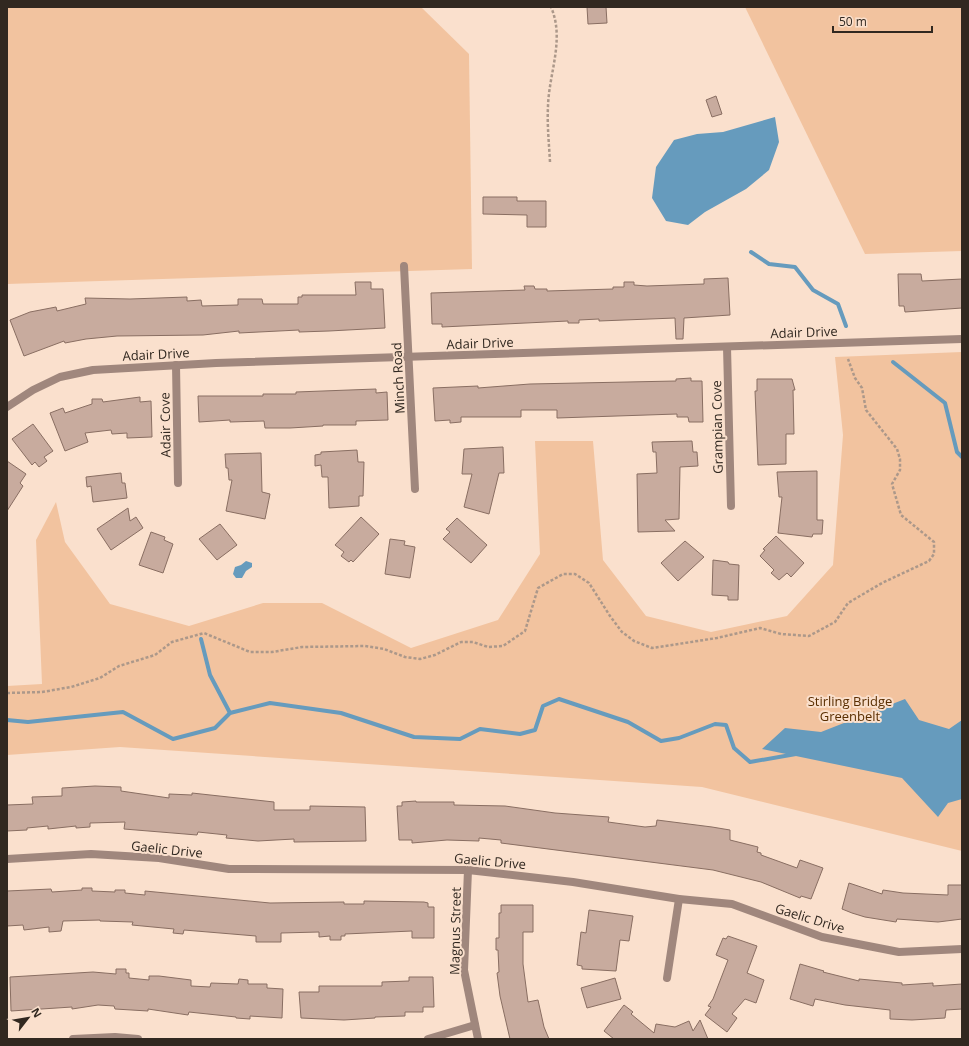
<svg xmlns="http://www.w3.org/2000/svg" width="969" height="1046" viewBox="0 0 969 1046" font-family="'Open Sans',sans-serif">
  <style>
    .green { fill: #f2c39f }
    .water { fill: #669bbd }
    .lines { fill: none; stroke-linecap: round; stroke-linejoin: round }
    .stream { stroke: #669bbd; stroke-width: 4 }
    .building { fill: #c8ab9e; stroke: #896e62 }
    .path { stroke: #ac988a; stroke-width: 2.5; stroke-dasharray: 3 2; stroke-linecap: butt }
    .minor { stroke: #a0877d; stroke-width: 8 }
    .labels { text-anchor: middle; stroke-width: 4; stroke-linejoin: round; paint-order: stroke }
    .street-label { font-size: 13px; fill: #312820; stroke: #fae0cd }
    .park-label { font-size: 13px; fill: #5a2e00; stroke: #fae0cd }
  </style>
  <rect width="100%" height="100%" fill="#fae0cd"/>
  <g class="green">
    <polygon points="7,7 421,7 469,54 472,269 7,284"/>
    <polygon points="745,7 962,7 962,251 865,254"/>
    <polygon points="962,352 962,851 702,787 120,747 7,755 7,686 42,684 36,540 56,502 65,542 110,604 189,626 263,603 322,603 411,648 498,620 540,554 535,441 593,441 603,560 646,616 711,632 787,616 833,565 843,435 835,357"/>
  </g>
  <g class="water">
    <polygon points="775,117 779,142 769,170 746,189 705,212 688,225 666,221 652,198 656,167 674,140 697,134 723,132"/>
    <polygon points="246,561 252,563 252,567 246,571 242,578 236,578 233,574 235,567 241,565"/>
    <polygon points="905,699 919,720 949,729 962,720 962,799 948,803 938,817 902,778 762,749 785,728 821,732"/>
  </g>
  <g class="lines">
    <g class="stream">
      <polyline points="751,252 769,264 795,267 813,290 838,304 846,326"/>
      <polyline points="893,362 945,403 957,452 962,457"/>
      <polyline points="201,639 210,675 230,713"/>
      <polyline points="7,720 28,722 123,712 173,739 215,728 230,713 270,703 341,713 414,737 460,739 480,729 520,734 535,730 543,706 559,699 628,722 661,741 679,738 715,724 726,725 734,748 750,762 796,754"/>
    </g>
  </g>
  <g class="building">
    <polygon points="587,7 606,7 607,23 588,24"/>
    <polygon points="716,96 722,114 712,117 706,100"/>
    <polygon points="483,197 517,197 517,201 546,201 546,227 527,227 527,215 483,214"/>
    <polygon points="898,274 921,274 922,281 962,279 962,308 905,312 904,306 899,306"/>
    <polygon points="728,278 730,315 684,318 683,339 676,339 675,318 599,321 599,319 579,320 579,323 568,323 568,321 442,327 442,324 432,324 431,293 525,290 524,286 534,286 535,289 547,289 547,291 613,289 613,287 624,287 624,282 634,282 634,285 647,286 704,284 704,279"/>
    <polygon points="355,282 371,282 371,289 383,289 385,328 329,331 299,332 299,330 239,333 239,331 203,335 117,336 86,339 65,343 64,341 24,356 10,320 30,312 56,307 57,311 86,304 85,298 130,299 187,297 187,301 201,300 202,306 238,305 238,299 262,299 263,304 298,304 298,297 302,297 302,295 356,295"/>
    <polygon points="691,378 691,381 702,381 703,422 689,422 688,417 677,417 677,414 557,418 557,410 521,410 521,417 461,417 461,422 450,423 450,420 435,421 433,388 478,386 478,388 530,384 676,381 676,379"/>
    <polygon points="757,379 792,379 795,390 793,390 794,434 786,434 786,464 758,465 755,391 757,391"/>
    <polygon points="376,389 376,393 387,392 388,420 356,421 356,425 323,425 323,426 290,428 265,428 264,421 230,422 230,420 199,422 198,396 263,396 263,394 296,394 296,392"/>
    <polygon points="140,397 140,402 151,401 152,437 127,438 127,433 112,434 111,430 85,433 88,442 65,451 50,413 63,408 65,413 92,404 92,399 102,399 103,402"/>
    <polygon points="33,424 53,451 44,457 47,461 39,467 35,462 32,465 12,439"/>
    <polygon points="692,441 693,452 697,452 698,466 680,467 679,519 665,520 675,531 638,532 637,474 657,473 656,452 653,452 652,442"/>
    <polygon points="503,447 504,473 499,473 489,514 464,507 472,474 462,474 464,449"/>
    <polygon points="357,450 358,462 364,462 363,496 359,496 359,506 329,508 328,477 322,477 321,465 315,466 315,455 321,454 321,452"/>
    <polygon points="261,453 262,492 270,494 265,519 226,511 232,480 229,480 228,468 226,468 225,454"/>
    <polygon points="7,461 26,474 20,483 23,486 7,511"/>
    <polygon points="817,471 817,520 823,520 822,534 813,534 812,537 778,533 782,497 779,497 777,472"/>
    <polygon points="121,473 122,483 125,483 127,498 93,502 91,486 87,487 86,477"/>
    <polygon points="128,508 130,521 136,517 143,528 111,550 97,529"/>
    <polygon points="361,517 379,534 353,562 351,560 349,562 341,556 344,552 335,545"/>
    <polygon points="457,518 487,545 471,563 443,539 450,532 446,529"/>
    <polygon points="220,524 237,545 217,560 199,539"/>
    <polygon points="151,532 165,537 164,540 173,544 163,573 139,565"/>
    <polygon points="776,536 804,563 791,577 787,573 779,580 771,573 774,570 760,556 765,550 763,549"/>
    <polygon points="390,539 405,541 404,545 415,547 410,578 385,574"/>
    <polygon points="685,541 704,557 678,581 661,563"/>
    <polygon points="713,560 728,562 729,564 739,565 738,600 728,600 728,596 712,595"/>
    <polygon points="95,786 121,787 121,791 169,798 169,794 192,795 192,793 274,802 274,810 310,810 310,806 365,807 366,841 294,842 294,839 258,841 226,838 227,835 198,832 197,835 124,829 125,822 90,823 90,827 76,828 76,826 48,829 48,826 27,828 27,830 7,831 7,805 33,804 32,797 62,796 62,788"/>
    <polygon points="416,801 416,802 454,802 454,805 505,806 555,813 609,817 608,822 645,827 656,826 657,820 712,827 730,830 730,840 758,847 757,852 761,853 761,855 797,868 800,860 823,868 811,899 801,896 800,898 761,882 713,870 501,843 501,840 479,838 479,841 447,840 412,843 412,840 399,840 397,806 402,806 402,802"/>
    <polygon points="849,883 882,894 883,890 903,893 948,895 948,885 962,885 962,919 938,922 897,919 896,922 865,917 852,913 842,909"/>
    <polygon points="82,888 92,888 92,891 115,892 115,890 125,890 125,893 145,895 145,891 270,903 344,902 344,904 364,904 364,901 424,902 428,903 428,907 434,907 434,938 412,938 412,931 345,934 345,936 341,936 341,940 330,940 330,936 319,937 319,932 281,933 281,942 256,942 256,936 184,930 183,934 173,933 174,929 132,925 133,922 100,921 100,920 63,921 61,931 49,932 49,927 24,930 23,925 7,926 7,891 51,889 52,892 82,890"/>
    <polygon points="501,905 533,905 533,932 523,932 523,964 528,1002 538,1000 544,1027 549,1039 510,1039 500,996 497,973 499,972 498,950 496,950 496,938 499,938 499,913 501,913"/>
    <polygon points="589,910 633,916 629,941 620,940 616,971 582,969 582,966 577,965 581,932 586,933"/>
    <polygon points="728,936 757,946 747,973 764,980 756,1003 745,999 732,1014 737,1018 727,1032 705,1015 711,1007 708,1006 713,999 728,960 716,955 723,938 726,939"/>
    <polygon points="800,964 824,971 823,972 859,981 859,979 902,983 902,985 933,983 933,986 962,984 962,1009 946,1010 945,1018 912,1020 890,1019 890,1010 845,1005 815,999 813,1006 790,999"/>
    <polygon points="116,969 126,969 126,973 129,973 129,978 149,980 149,976 159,976 191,980 191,986 210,987 211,983 238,984 239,979 248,980 248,984 267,984 267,988 283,989 282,1018 250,1016 250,1019 236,1018 236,1017 189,1012 188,1015 148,1009 148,1011 115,1009 114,1006 98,1005 72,1009 72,1007 11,1011 10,977 93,972 116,974"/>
    <polygon points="409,977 433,977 434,1007 423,1007 423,1012 405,1012 405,1016 375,1017 375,1018 344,1020 301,1018 299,992 319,992 319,986 382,986 382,982 409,981"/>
    <polygon points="615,978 621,999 587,1008 581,988"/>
    <polygon points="624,1005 633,1012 631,1014 654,1033 656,1024 675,1027 689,1021 693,1031 700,1020 708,1039 614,1039 604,1031"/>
  </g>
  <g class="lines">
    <g class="path">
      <path d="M 550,162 C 549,143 547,125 548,106 C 549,73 565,39 551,7"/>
      <polyline points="7,693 42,692 71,687 100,678 119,666 155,655 172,642 204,633 250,652 272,652 302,647 365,646 384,649 405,657 420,659 435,655 461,642 473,642 488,647 503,646 525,631 538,588 563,574 575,574 589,583 610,616 622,632 634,641 652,648 717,638 760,628 781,634 809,636 835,622 848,603 882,583 929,561 934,554 934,542 901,515 892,484 900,470 900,459 897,449 866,410 862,388 855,378 848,359"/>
    </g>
    <g class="minor">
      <polyline points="404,266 415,489"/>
      <polyline points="727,347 731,506"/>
      <polyline points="176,365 178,483"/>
      <polyline points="7,407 33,390 60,377 93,370 216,363 962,339"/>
      <polyline points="7,859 91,854 159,858 229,869 468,870 573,882 679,899 732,904 822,937 899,952 962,949"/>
      <polyline points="468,870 464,970 478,1039"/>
      <polyline points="667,978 679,899"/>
      <polyline points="73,1039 115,1037 138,1039"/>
      <polyline points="428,1039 475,1025"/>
    </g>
  </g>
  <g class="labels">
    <g class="street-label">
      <text transform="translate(804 332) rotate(-2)" y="5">Adair Drive</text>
      <text transform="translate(480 343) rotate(-2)" y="5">Adair Drive</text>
      <text transform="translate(156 354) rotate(-3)" y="5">Adair Drive</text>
      <text transform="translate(398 378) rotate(-93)" y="5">Minch Road</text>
      <text transform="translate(165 425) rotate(-91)" y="5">Adair Cove</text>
      <text transform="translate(717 427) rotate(-91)" y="5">Grampian Cove</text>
      <text transform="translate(167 849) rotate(6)" y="5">Gaelic Drive</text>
      <text transform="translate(490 861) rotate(5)" y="5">Gaelic Drive</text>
      <text transform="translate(810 918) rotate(17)" y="5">Gaelic Drive</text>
      <text transform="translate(455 931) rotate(-89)" y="5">Magnus Street</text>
    </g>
    <g class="park-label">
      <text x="850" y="706">Stirling Bridge<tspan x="850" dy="15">Greenbelt</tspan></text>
    </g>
  </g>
  <rect width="969" height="1046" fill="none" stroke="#312820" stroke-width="16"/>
  <g transform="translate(28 1018) rotate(59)" stroke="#fae0cd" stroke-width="3" paint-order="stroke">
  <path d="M0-3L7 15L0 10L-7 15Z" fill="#312820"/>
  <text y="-6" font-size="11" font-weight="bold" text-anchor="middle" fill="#312820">N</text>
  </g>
  <path d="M833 26v6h99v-6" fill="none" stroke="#312820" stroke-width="2"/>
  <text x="839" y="26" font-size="12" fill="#312820" stroke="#fae0cd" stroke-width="3" paint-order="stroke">50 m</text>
</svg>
